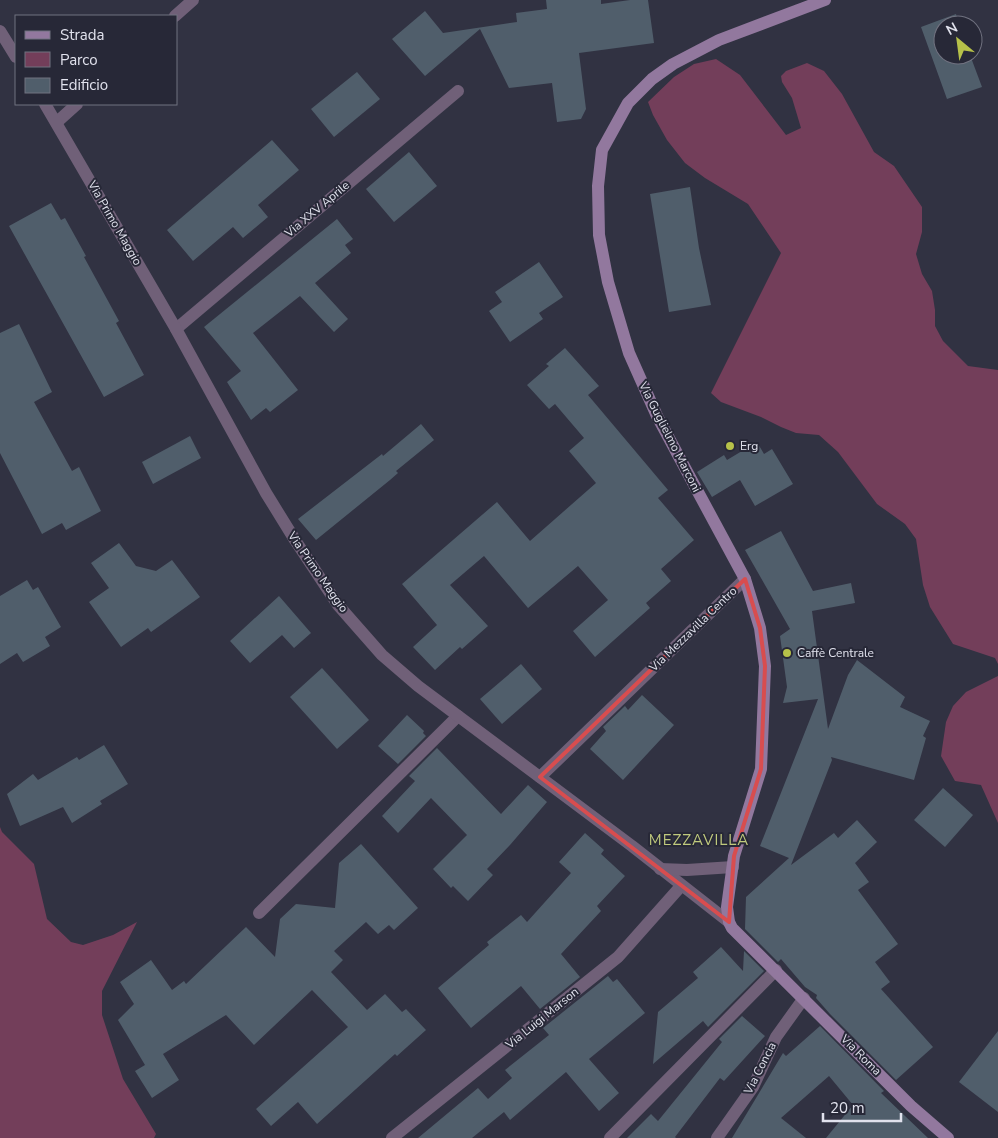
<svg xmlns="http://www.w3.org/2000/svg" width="998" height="1138" viewBox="0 0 998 1138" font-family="'Nunito Sans',sans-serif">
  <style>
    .green { fill: #733e5a }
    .building { fill: #505e6b }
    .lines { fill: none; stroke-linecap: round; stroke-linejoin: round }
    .minor { stroke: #706078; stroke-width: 12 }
    .tertiary { stroke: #706078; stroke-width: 12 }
    .secondary { stroke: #92789e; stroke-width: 12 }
    .marked { fill: none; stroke: #d84d4f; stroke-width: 4; stroke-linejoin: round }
    .poi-dot { fill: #b6c149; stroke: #272837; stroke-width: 2 }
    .labels { text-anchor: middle; stroke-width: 4; stroke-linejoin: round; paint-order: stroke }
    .street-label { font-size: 12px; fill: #e1e2ed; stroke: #272837 }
    .poi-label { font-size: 12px; fill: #e1e2ed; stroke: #272837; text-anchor: start }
    .quarter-label { font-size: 15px; letter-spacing: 1px; fill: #c0ca7d; stroke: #272837 }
  </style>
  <rect width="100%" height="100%" fill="#313242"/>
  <g class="green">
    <polygon points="716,59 740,75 786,135 801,128 792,98 782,82 781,76 786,71 807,63 824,71 842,94 874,152 894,166 922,207 922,232 916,254 922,274 932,291 935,310 935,326 943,341 968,366 998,370 998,664 995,658 953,644 930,607 923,585 916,539 905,524 877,504 838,452 819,435 796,433 781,427 761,417 721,402 711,393 781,253 748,204 705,178 685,163 667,140 653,115 648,102 674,77 694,64"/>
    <polygon points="998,676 998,823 981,785 955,781 941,756 946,722 953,706 966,692"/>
    <polygon points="0,827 2,832 34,864 47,919 71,942 83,945 113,935 137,922 102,991 102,1015 123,1079 156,1134 154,1138 0,1138"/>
  </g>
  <g class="building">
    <polygon points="546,0 601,0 601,4 630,0 648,0 654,43 579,53 586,109 581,119 557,122 552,83 509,88 480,29 425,76 392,39 425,11 443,33 517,22 516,13 547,9"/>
    <polygon points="956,14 959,25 943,25 943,55 970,55 982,87 947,99 921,27"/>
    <polygon points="357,72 380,99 334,137 311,109"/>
    <polygon points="272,140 299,170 258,205 268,217 243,238 233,227 193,261 167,230"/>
    <polygon points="409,152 437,186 394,222 366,189"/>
    <polygon points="690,187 699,248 711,305 669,312 650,194"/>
    <polygon points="51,203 61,220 65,218 86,256 84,257 119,321 116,323 144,375 104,397 9,226"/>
    <polygon points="337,219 353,239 345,245 351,253 315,283 348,319 334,332 300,296 253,333 298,390 270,412 266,408 251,420 227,382 241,371 204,327"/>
    <polygon points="539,262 563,297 539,313 543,319 510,342 489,311 502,302 495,292"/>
    <polygon points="19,324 52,392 34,402 72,471 79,467 101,511 66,530 62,523 42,534 0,453 0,333"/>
    <polygon points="565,348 599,386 588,395 668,490 658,498 694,540 661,569 671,581 646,603 650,608 595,657 573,631 608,600 578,566 528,608 484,556 450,585 488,626 462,649 460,647 435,670 413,647 437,625 402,584 497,502 530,541 596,483 569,451 584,438 555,404 549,409 527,385 549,366 546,364"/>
    <polygon points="421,424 434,440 396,471 398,473 390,480 316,540 298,519 382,454 383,456"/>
    <polygon points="190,436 201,458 153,484 142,462"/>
    <polygon points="757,442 764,454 772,449 793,484 755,506 740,480 712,497 697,472 724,455 727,460"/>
    <polygon points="781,531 813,591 851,583 855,603 812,611 828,729 848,675 857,660 905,697 900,707 930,721 923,736 926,738 914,780 831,757 832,760 791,865 834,833 838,838 857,820 877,842 855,863 869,882 858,890 898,944 875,962 890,982 881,989 933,1047 896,1080 830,1014 816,998 817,995 805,987 781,959 778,962 745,929 746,897 789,858 760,846 818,699 783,703 787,687 780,636 790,629 745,550"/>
    <polygon points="119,543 136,566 156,571 172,560 200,597 151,632 148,628 121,647 89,602 109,588 91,563"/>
    <polygon points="27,580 33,590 38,587 61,627 45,637 50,646 23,662 17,653 0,664 0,596"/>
    <polygon points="279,596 311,633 294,648 282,635 250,663 230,641"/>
    <polygon points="521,664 542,689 502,724 480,699"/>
    <polygon points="322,668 369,720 337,749 290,697"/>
    <polygon points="642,695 674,725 623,780 590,749 606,731 603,727 625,706 628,710"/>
    <polygon points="407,715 424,731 423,733 426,736 398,764 378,746"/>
    <polygon points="104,745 128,784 100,801 102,804 72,823 63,807 20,826 7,794 33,774 38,780 77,757 79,760"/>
    <polygon points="437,748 501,814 528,785 547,802 510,845 487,869 493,875 468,901 453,886 451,888 433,869 467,835 431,798 398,833 382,816 415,781 409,776"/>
    <polygon points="943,788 973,815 945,847 914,820"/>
    <polygon points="585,833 604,850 601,854 625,876 597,906 601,911 561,954 580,977 540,1009 521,986 471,1028 438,988 489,945 487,942 521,915 527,922 571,873 559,862"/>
    <polygon points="361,844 418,908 394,930 389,925 378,934 366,922 334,951 343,960 331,972 367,1010 385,994 402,1012 406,1009 426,1030 397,1056 395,1054 317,1124 298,1102 271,1126 256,1109 348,1027 312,990 254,1045 226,1015 163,1054 179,1080 152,1098 135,1071 145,1065 118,1020 134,1004 120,982 151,960 172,990 184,981 186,984 246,927 275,957 280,919 296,904 335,908 339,863"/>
    <polygon points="721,947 743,971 744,951 764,971 708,1027 703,1021 653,1064 658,1012 698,978 693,972"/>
    <polygon points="608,976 613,982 617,979 645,1013 589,1059 619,1093 599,1111 566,1072 510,1120 504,1112 472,1138 418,1138 478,1088 488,1099 512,1078 505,1070 549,1035 543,1028"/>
    <polygon points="742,1016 765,1036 724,1081 720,1078 675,1137 676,1138 627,1138 651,1114 658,1121 722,1042 719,1039"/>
    <polygon points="820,1026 884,1091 881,1093 928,1138 826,1138 853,1105 829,1076 781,1118 806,1138 732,1138 783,1053 786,1056"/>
    <polygon points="998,1031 998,1112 959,1082"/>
  </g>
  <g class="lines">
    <g class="minor">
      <polyline points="175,16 193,0"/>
      <polyline points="57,122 77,104"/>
      <polyline points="176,329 458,91"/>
      <polyline points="540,777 745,579"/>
      <polyline points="259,913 458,716"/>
      <polyline points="392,1138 618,957 681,886"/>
      <polyline points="610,1138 776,970"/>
      <polyline points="717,1138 753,1087 776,1037 804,998"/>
    </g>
    <g class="tertiary">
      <polyline points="0,31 16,57"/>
      <polyline points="45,104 176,329 266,493 295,540 338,605 382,655 418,686 632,846 729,922"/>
      <polyline points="660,869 687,870 733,867"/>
    </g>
    <polyline class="secondary" points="825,0 719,40 673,64 652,79 628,103 602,150 598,186 599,235 608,282 629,353 657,416 745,579 760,628 765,666 761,769 734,856 727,907 729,922 732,928 911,1106 948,1138"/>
  </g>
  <path class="marked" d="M 745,579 L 760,628 L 765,666 L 761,769 L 734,856 L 729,922 L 540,777 Z"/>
  <g class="poi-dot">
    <circle cx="730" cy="446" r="5"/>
    <circle cx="787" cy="653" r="5"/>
  </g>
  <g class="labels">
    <g class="street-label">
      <text transform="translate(317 209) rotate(-40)" y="4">Via XXV Aprile</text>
      <text transform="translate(115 223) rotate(60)" y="4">Via Primo Maggio</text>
      <text transform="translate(670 437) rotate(63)" y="4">Via Guglielmo Marconi</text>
      <text transform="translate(318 572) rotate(55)" y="4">Via Primo Maggio</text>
      <text transform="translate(693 629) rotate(-44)" y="4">Via Mezzavilla Centro</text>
      <text transform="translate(542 1018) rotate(-39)" y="4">Via Luigi Marson</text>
      <text transform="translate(861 1055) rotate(45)" y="4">Via Roma</text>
      <text transform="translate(760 1068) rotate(-63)" y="4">Via Concia</text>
    </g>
    <g class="poi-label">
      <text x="740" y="450">Erg</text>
      <text x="797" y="657">Caffè Centrale</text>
    </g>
    <g class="quarter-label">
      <text x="699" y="845">MEZZAVILLA</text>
    </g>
  </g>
  <rect x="15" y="15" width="162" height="90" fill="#272837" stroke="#717280"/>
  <rect x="25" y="31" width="25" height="8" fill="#92789e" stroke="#717280"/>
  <text x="60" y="40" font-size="15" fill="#e1e2ed">Strada</text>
  <rect x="25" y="52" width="25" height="15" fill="#733e5a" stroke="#717280"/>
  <text x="60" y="65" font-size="15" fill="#e1e2ed">Parco</text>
  <rect x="25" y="78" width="25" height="15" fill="#505e6b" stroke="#717280"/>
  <text x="60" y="90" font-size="15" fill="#e1e2ed">Edificio</text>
  <g transform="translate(958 40) rotate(331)"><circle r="24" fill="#272837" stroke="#717280"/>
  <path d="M0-4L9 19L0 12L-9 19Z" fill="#b6c149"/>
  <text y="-8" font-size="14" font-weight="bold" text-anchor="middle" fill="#e1e2ed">N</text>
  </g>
  <path d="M823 1113v8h78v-8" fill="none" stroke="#e1e2ed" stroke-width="2.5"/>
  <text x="830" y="1113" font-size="15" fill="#e1e2ed" stroke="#272837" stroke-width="4" paint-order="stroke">20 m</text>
</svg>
